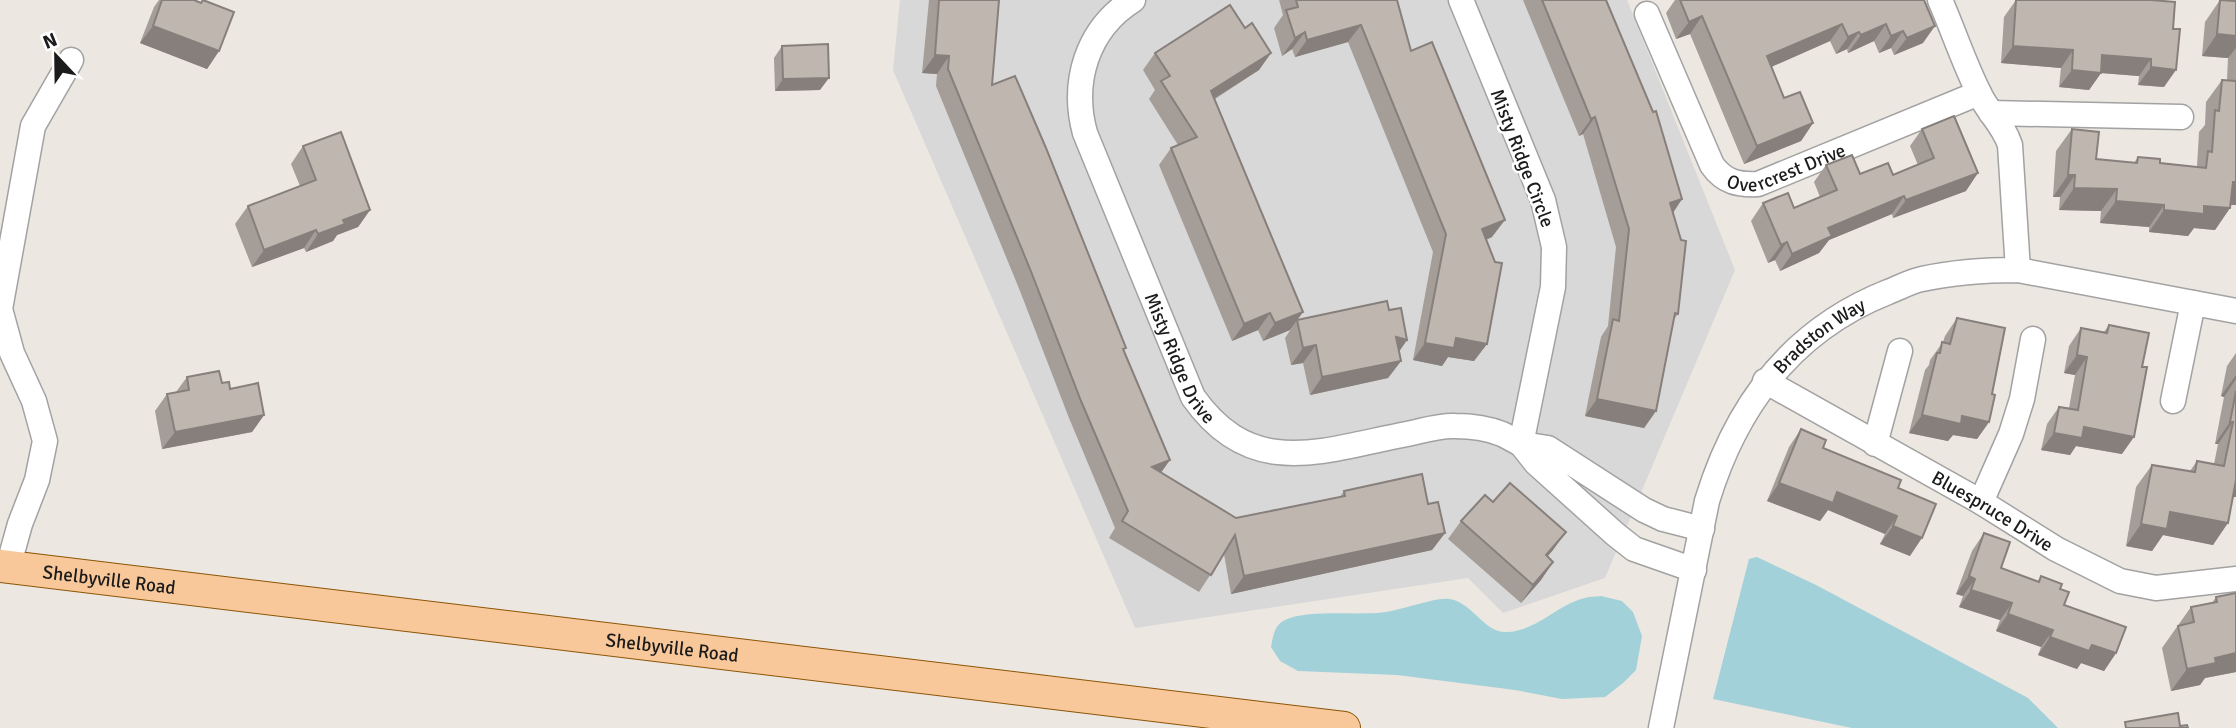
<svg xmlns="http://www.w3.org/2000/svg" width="2236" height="728" viewBox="0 0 2236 728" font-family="Signika,sans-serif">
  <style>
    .residential { fill: #d9d8d8 }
    .water { fill: #a2d1d9 }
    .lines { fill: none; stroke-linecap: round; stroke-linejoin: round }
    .minor-casing { stroke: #a2a2a2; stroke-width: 27 }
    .major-casing { stroke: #8c5506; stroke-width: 34 }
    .minor { stroke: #fff; stroke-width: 24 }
    .major { stroke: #f8c89a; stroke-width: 32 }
    .wall { fill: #a59d97 }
    .shaded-wall { fill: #867f7b }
    .building { fill: #c0b6b0; stroke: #867f7b; stroke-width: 2 }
    .labels { text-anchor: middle; stroke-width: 5; stroke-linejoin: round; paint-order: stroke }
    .street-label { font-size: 19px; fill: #1b1b1b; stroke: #fff }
  </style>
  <rect width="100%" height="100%" fill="#ece7e0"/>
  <polygon class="residential" points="900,0 1627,0 1735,270 1605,578 1503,613 1468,578 1135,628 893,70"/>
  <g class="water">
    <polygon points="1757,557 1816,585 2028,698 2058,728 1852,728 1713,699 1749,559"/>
    <path d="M 1601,596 L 1622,601 L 1633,612 L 1642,636 L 1636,670 L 1623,683 L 1605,697 L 1562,699 L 1515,690 L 1397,675 L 1298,671 L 1280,661 L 1271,647 C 1273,637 1274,625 1285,620 C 1308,609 1360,616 1386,612 C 1402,610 1436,597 1449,599 C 1473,602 1483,633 1507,632 C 1537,631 1558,604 1585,598 C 1590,596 1596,597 1601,596 Z"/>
  </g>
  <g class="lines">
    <g class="minor-casing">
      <g id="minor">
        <path id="s1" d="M 1133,0 C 1087,29 1071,82 1085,133 L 1193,397 C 1252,481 1323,450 1407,434 C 1422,431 1439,425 1455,426 C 1471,426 1487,428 1502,434 C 1509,437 1514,441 1521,444 L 1553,287 L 1554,247 L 1543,200 L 1461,0"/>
        <path d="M 1940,0 C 1954,32 1965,66 1981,97 C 1990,114 2004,126 2010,145 L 2018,270"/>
        <path id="s2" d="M 1647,14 L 1712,165 C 1724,182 1738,185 1758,184 L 1979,93"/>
        <polyline points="1991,113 2181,117"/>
        <path id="s3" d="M 1765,381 L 1981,502 L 2056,549 L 2120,581 L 2156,588 L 2236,579"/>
        <polyline points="2173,401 2193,303"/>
        <polyline points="1875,444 1900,351"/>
        <polyline points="1981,502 2011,434 2022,399 2033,339"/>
        <polyline points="8,567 20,524 37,480 45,441 34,401 12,353 0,309 33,126 71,60"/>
        <polyline points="1694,570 1634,549 1615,534 1536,463 1521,444 1548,448 1644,510 1663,519 1702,529"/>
        <path id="s4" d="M 1661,728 L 1707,501 C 1736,406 1792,330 1888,292 C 1899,288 1911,281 1922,279 C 1954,272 1986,270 2018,270 L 2236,311"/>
      </g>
    </g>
    <g class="major-casing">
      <g id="major">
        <path id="s5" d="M 0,566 L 1344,728"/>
      </g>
    </g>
    <use href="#minor" class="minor"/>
    <use href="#major" class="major"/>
  </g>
  <g class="wall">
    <polygon points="159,0 194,0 200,3 202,0 219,51 207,69 140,43 154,7"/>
    <polygon points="929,0 999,0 992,85 1124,350 1161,473 1236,518 1340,497 1344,491 1428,504 1445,533 1432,550 1231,594 1224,554 1199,592 1109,538 1115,528 1069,418 1020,291 936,86 937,74 922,73"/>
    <polygon points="1279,0 1397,0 1411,51 1492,237 1486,240 1487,344 1474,361 1448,357 1442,366 1413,360 1433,252 1348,42 1295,57 1292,49 1282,56 1274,28 1283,15"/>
    <polygon points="1523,0 1606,0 1682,199 1673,213 1678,314 1674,319 1656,411 1644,428 1585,416 1601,337 1608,326 1616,247 1583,134 1579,136"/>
    <polygon points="1675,0 1924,0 1923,43 1894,55 1891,48 1879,53 1874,41 1848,53 1847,49 1836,54 1830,41 1771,67 1784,98 1813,123 1801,141 1744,164 1690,34 1676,39 1666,13"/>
    <polygon points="2016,0 2151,0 2164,87 2138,85 2139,76 2101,73 2089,90 2059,87 2061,68 2001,63 2004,17"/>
    <polygon points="2220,0 2236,1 2236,205 2231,205 2230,208 2215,230 2194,228 2188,236 2149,232 2149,227 2100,223 2101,211 2059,210 2060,197 2053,197 2056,151 2072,129 2096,159 2134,163 2138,157 2160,163 2197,167 2199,132 2205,125 2206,102 2222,80 2227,80 2228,58 2202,56 2205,22"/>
    <polygon points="1245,28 1271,53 1259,70 1215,99 1303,312 1290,330 1263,341 1258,330 1232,341 1159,165 1171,148 1178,145 1149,99 1155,90 1143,70 1155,53"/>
    <polygon points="782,46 820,90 775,91 774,58"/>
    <polygon points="1922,129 1966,191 1893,218 1892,214 1829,240 1819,253 1780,271 1775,260 1768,263 1751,221 1763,203 1794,208 1820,197 1814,182 1826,165 1860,174 1893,175 1918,165 1910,146"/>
    <polygon points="303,146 370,210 358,227 337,235 333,241 306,252 304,248 252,267 235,224 248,206 300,186 291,164"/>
    <polygon points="1389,310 1407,340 1399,352 1401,361 1388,378 1310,395 1303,363 1291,365 1285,338 1297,320"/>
    <polygon points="1957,318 1992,394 1989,422 1977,439 1953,435 1948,441 1909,433 1925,370 1929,365 1930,360 1943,342 1945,336"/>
    <polygon points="2109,325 2122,454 2076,446 2070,455 2041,450 2047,424 2059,407 2069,408 2075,375 2064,373 2069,346 2081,328 2104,332"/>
    <polygon points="2236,353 2236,497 2233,497 2213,545 2163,535 2152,551 2126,546 2136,487 2152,465 2190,471 2197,461 2214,464 2218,444 2215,444 2224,397 2221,396 2227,366"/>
    <polygon points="187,377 222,383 264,415 252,432 162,449 155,411 167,394 176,392"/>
    <polygon points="1801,429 1823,448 1898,488 1910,556 1880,544 1885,534 1828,510 1820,521 1767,501 1789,447"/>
    <polygon points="1461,521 1553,550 1547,557 1553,562 1541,580 1521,603 1448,539"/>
    <polygon points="1984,533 2001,568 2037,582 2041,576 2060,589 2064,605 2116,653 2104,671 2081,663 2077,669 2038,655 2041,647 1996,631 2000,620 1959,607 1963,596 1956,594 1972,551"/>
    <polygon points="2236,593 2236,672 2205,678 2200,685 2171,691 2162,648 2191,607 2212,603 2216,597"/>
  </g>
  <g class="shaded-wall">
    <polygon points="1702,16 1690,34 1676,39 1689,22"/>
    <polygon points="1842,24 1830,41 1755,74 1767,56"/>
    <polygon points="1886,24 1874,41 1848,53 1861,35"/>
    <polygon points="1361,25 1348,42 1295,57 1307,40"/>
    <polygon points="153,26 219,51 207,69 140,43"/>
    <polygon points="1935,26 1923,43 1894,55 1907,38"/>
    <polygon points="1903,31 1891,48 1879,53 1891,36"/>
    <polygon points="1305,32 1292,49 1282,56 1295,38"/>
    <polygon points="1859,32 1847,49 1836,54 1848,37"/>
    <polygon points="2217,34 2236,36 2236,48 2228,58 2202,56"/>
    <polygon points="2013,46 2073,50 2061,68 2001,63"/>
    <polygon points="1271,53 1259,70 1199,108 1211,91"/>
    <polygon points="935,55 949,56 937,74 922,73"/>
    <polygon points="2102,55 2151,59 2139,76 2101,73 2089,90 2059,87 2072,70"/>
    <polygon points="2151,67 2176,70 2164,87 2138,85"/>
    <polygon points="829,78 820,90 775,91 783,79"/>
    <polygon points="1595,117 1583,134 1579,136 1591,119"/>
    <polygon points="1813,123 1801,141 1744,164 1757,146"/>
    <polygon points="1978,173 1966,191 1893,218 1906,200"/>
    <polygon points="2068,175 2075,175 2060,197 2053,197"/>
    <polygon points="2233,182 2236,182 2236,205 2217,204"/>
    <polygon points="2074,188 2117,189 2101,211 2059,210"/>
    <polygon points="1904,196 1892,214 1829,240 1819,253 1780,271 1792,254 1828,228"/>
    <polygon points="1682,199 1670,217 1670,203"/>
    <polygon points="2116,201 2164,205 2149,227 2100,223"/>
    <polygon points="2204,206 2230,208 2215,230 2194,228 2188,236 2149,232 2164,210"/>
    <polygon points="370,210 358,227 337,235 333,241 306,252 318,234 343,220"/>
    <polygon points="1505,220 1492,237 1470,246 1482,229"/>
    <polygon points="316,230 304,248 252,267 264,250"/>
    <polygon points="1787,242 1775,260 1768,263 1781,245"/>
    <polygon points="1303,312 1290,330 1263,341 1275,323"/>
    <polygon points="1270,313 1258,330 1232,341 1244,324"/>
    <polygon points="1396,337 1407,340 1395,357"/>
    <polygon points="1456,338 1487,344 1474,361 1448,357 1442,366 1413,360 1425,343"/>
    <polygon points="1316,345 1303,363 1291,365 1303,348"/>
    <polygon points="2077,355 2087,357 2075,375 2064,373"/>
    <polygon points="1401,361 1388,378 1310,395 1322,377"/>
    <polygon points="2236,375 2236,379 2224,397 2221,396"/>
    <polygon points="1597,399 1656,411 1644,428 1585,416"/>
    <polygon points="264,415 252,432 162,449 175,432"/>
    <polygon points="1922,415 1962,416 1989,422 1977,439 1953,435 1948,441 1909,433"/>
    <polygon points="2230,422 2233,422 2218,444 2215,444"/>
    <polygon points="2084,427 2134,437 2122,454 2076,446 2070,455 2041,450 2054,433"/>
    <polygon points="1170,460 1158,477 1152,467"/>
    <polygon points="2236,475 2236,497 2222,495"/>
    <polygon points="1779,483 1837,492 1897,516 1885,534 1828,510 1820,521 1767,501"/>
    <polygon points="2170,512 2228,523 2213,545 2163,535 2152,551 2126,546 2141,524"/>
    <polygon points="1893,526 1922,538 1910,556 1880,544"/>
    <polygon points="1566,532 1553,550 1533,573 1546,555"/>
    <polygon points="1445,533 1432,550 1231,594 1244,576"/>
    <polygon points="1553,562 1541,580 1521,603 1533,585"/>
    <polygon points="1969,576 1975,579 1963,596 1956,594"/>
    <polygon points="1971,590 2012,603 2000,620 1959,607"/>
    <polygon points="2008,614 2053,630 2041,647 1996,631"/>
    <polygon points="2050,637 2092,645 2116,653 2104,671 2081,663 2077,669 2038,655"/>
    <polygon points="2236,653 2236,672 2205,678 2200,685 2171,691 2187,669 2215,658"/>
  </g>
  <g class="building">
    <polygon points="162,0 194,0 201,3 203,0 234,12 219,51 153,26"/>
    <polygon points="939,0 999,0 992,85 1015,76 1046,148 1126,348 1123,349 1170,460 1152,467 1236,518 1345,496 1344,491 1422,474 1428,504 1438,502 1445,533 1244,576 1235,535 1211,575 1122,521 1128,511 1081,401 1032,274 948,69 949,56 935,55"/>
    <polygon points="1296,0 1397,0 1411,51 1432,42 1505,220 1482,229 1495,262 1502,263 1487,344 1456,338 1454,348 1425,343 1446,234 1361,25 1307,40 1305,32 1295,38 1286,10 1298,7"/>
    <polygon points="1542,0 1606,0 1653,112 1656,111 1682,199 1670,203 1681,240 1686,241 1678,314 1675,313 1656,411 1597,399 1613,319 1619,321 1629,229 1595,117 1591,119"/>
    <polygon points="1680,0 1924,0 1935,26 1907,38 1903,31 1891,36 1886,24 1861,35 1859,32 1848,37 1842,24 1767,56 1784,98 1800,92 1813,123 1757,146 1702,16 1689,22"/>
    <polygon points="2016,0 2151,0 2175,2 2173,29 2180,29 2176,70 2151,67 2151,59 2102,55 2101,73 2072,70 2073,50 2013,46"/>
    <polygon points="2220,0 2236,1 2236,36 2217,34"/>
    <polygon points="1230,5 1245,28 1252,23 1271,53 1211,91 1303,312 1275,323 1270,313 1244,324 1171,148 1197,137 1161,81 1170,76 1155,53"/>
    <polygon points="828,44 829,78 783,79 782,46"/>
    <polygon points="2222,80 2236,81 2236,182 2233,182 2230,208 2204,206 2204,214 2164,210 2164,205 2116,201 2117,189 2074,188 2075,175 2068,175 2072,129 2099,132 2096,159 2137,163 2138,157 2160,159 2160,163 2206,168 2208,151 2212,152 2215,110 2219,111"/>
    <polygon points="1954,116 1978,173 1906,200 1904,196 1828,228 1832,236 1792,254 1787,242 1781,245 1763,203 1788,193 1794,208 1837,190 1826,165 1852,155 1860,174 1888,163 1893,175 1934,158 1922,129"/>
    <polygon points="341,132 370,210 343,220 345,224 318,234 316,230 264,250 248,206 316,180 303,146"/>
    <polygon points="1387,301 1389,310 1401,308 1407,340 1396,337 1401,361 1322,377 1316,345 1303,348 1297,320"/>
    <polygon points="1957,318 2005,328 1992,394 1995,395 1989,422 1962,416 1961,424 1922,415 1937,353 1940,353 1942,342 1950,344"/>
    <polygon points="2109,325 2149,333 2142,367 2147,367 2134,437 2084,427 2082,438 2054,433 2059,407 2078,410 2087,357 2077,355 2081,328 2107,333"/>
    <polygon points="219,371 222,383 229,382 230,389 258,383 264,415 175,432 167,394 189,390 187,377"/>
    <polygon points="2236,391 2236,480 2228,523 2170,512 2167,529 2141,524 2152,465 2195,472 2197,461 2224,466 2233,422 2230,422"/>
    <polygon points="1801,429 1826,440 1823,448 1901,480 1898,488 1936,504 1922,538 1893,526 1897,516 1837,492 1833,503 1779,483"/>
    <polygon points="1510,483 1566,532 1546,555 1553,562 1533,585 1461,521 1485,495 1493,502"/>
    <polygon points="1984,533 2010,542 2001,568 2039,582 2041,576 2062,584 2060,589 2069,592 2064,605 2126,627 2116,653 2092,645 2089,651 2050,637 2053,630 2008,614 2012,603 1971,590 1975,579 1969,576"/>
    <polygon points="2236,593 2236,653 2215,658 2216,663 2187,669 2178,626 2194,622 2191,607 2217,602 2216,597"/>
    <polygon points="2178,713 2180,726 2187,725 2188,728 2126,728 2125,722"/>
  </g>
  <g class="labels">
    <g class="street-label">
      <text transform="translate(1523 158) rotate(69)" y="7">Misty Ridge Circle</text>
      <text dy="7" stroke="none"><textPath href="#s2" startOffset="248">Overcrest Drive</textPath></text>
      <text dy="7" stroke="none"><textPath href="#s4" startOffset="436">Bradston Way</textPath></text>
      <text dy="7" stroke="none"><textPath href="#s1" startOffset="396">Misty Ridge Drive</textPath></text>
      <text dy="7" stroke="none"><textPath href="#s3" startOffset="262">Bluespruce Drive</textPath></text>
      <text dy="7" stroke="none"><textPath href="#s5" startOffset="110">Shelbyville Road</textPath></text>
      <text dy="7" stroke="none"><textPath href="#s5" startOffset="677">Shelbyville Road</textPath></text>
    </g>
  </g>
  <g transform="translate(56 56) rotate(338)" stroke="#ffffff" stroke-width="5" paint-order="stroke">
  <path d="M0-5L12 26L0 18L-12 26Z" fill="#1b1b1b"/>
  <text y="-10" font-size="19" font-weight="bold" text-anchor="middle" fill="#1b1b1b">N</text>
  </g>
</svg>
